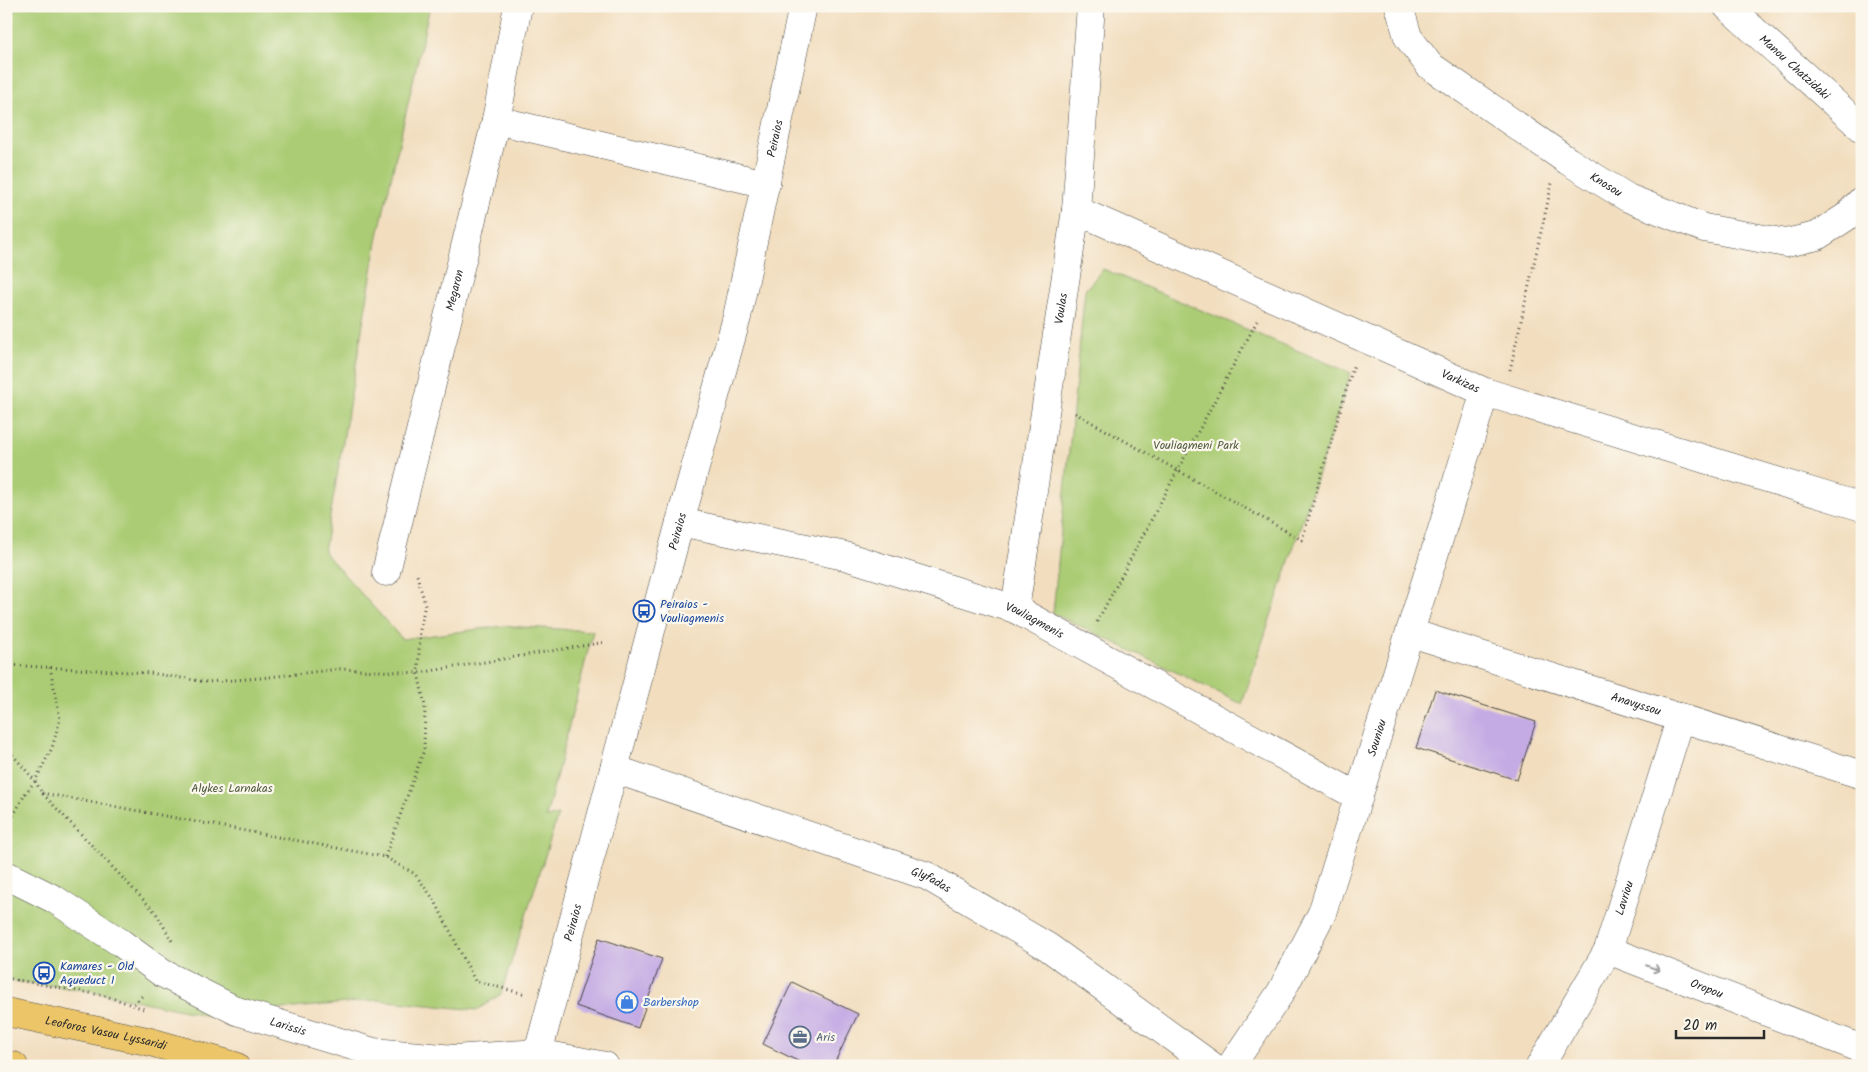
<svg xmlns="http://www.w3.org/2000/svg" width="1868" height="1072" viewBox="0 0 1868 1072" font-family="Kalam,sans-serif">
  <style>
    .green { fill: #abcc74; stroke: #6b7c50 }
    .building { fill: #c4abe4 }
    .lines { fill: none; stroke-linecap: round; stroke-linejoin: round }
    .minor-casing { stroke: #494641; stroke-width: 29 }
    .major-casing { stroke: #494641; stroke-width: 29 }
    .path { stroke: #494641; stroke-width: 3; stroke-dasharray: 1 4; stroke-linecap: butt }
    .minor { stroke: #fff; stroke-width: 28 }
    .major { stroke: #ecc569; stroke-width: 28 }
    .oneway { stroke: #a0a0a0 }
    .labels { text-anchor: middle; stroke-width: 4.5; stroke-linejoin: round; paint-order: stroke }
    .street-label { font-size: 12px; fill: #2b2b2b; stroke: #fbf7ec }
    .park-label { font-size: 12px; fill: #515b41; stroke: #fbf7ec }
    .transit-label { font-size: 12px; fill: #164399; stroke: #fbf7ec; text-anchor: start }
    .shop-label { font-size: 12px; fill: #366cbe; stroke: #fbf7ec; text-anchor: start }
    .service-label { font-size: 12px; fill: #4e5e75; stroke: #fbf7ec; text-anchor: start }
  </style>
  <rect width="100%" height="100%" fill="#fbf7ec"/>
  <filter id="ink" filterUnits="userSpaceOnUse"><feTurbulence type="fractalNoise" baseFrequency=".02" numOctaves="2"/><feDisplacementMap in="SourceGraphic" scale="10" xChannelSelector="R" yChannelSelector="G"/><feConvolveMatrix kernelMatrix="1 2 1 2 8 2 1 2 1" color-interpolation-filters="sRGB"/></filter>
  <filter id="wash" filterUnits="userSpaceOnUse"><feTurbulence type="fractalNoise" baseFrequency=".0096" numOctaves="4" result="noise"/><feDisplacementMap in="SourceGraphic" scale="20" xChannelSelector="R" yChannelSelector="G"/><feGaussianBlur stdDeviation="1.12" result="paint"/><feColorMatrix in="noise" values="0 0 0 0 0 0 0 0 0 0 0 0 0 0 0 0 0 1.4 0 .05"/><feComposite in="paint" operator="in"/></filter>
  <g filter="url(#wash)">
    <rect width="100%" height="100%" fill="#f2debf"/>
    <g class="green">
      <polygon points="6,6 430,6 378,236 324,552 402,639 504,626 593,631 546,817 558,815 501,994 477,1010 378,1000 209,1016 92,991 6,980"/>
      <polygon points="1103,269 1351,373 1242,704 1053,613 1085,290"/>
    </g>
    <g id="blocks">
      <g class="building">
        <polygon points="1435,690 1536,722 1517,780 1416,748"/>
        <polygon points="599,938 662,959 638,1028 576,1006"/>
        <polygon points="792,982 858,1014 833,1066 808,1066 763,1044"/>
      </g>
    </g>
  </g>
  <g filter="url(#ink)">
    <use href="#blocks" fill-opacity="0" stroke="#494641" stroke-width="1"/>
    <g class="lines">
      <g class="minor-casing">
        <g id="minor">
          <path id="s1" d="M 1399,6 L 1408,37 L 1429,65 L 1568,161 L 1628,198 L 1704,228 L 1786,243 L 1817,236 L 1846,217 L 1862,200"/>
          <path id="s2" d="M 1727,6 L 1862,128"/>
          <polyline points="496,120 766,184"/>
          <path id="s3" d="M 1076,210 L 1485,392 L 1862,507"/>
          <path id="s4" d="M 680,522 L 845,556 L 1015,609 L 1359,797"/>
          <path id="s5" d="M 386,572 L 496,120 L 518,6"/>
          <path id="s6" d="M 1015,609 L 1076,210 L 1091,6"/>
          <path id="s7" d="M 1411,633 L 1862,775"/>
          <path id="s8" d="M 614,769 L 927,876 L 1048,947 L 1212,1066"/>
          <path id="s9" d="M 6,875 L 54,899 L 121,943 L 162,973 L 237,1011 L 373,1052 L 454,1059 L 538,1053 L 605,1066"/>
          <path id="s10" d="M 1608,950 L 1862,1049"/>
          <path id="s11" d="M 538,1053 L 680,522 L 737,317 L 803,6"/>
          <path id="s12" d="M 1231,1066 L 1281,992 L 1322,913 L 1485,392"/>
          <path id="s13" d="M 1540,1066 L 1608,950 L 1681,717"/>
        </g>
      </g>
      <g class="major-casing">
        <g id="major">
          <path id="s14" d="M 6,1012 L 147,1041 L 235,1066"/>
          <polyline points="6,1064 14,1066"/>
        </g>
      </g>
      <g class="path">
        <polyline points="1510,370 1552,183"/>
        <polyline points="1075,413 1302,540 1354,364"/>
        <polyline points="1097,622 1257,321"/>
        <polyline points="6,665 150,673 207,682 260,678 340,669 418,673 606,642"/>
        <polyline points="6,747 35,781 42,793 156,913 172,941 172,943"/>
        <polyline points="42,793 385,857 415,874 435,901 475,981 525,994"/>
        <polyline points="6,829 25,794 35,781 52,748 60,719 50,667"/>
        <polyline points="385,857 424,750 425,706 418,673 420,630 425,604 416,572"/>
        <polyline points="6,978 106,996 147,1010"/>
        <polyline points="134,1004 144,994"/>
      </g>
      <use href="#minor" class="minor"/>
      <use href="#major" class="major"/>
    </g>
    <defs><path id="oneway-shaft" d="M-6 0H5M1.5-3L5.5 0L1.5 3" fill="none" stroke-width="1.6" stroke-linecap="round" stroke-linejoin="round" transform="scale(1.25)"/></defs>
    <use class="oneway" href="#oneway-shaft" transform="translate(1653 968) rotate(21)"/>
  </g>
  <defs>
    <g id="bus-ring" transform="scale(1.125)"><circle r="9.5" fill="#fbf7ec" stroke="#1a4fb4" stroke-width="1.5"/><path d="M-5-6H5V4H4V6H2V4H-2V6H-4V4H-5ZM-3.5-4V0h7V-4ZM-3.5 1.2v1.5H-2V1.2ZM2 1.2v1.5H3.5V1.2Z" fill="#1a4fb4"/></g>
    <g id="shop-ring" transform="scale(1.125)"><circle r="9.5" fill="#fbf7ec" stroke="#3f7fe0" stroke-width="1.5"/><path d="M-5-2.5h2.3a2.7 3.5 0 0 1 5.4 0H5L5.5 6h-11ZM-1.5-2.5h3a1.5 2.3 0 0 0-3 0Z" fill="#3f7fe0"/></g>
    <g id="office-ring" transform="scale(1.125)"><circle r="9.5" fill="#fbf7ec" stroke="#5c6f8a" stroke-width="1.5"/><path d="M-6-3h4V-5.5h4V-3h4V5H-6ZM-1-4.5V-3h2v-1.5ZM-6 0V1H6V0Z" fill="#5c6f8a"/></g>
  </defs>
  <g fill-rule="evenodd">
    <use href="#bus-ring" x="644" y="611"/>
    <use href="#bus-ring" x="44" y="973"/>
    <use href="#shop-ring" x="627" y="1002"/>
    <use href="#office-ring" x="800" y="1037"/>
  </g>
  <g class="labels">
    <g class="street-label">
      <text dy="4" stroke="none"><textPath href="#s2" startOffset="91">Manou Chatzidaki</textPath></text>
      <text dy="4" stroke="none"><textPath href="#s11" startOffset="945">Peiraios</textPath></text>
      <text dy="4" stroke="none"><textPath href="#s1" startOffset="281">Knosou</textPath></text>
      <text dy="4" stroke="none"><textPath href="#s5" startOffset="290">Megaron</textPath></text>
      <text dy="4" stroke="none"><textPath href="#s6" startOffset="304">Voulas</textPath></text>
      <text dy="4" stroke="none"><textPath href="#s3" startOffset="421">Varkizas</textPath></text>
      <text dy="4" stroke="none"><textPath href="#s11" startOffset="540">Peiraios</textPath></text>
      <text dy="4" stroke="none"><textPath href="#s4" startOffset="369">Vouliagmenis</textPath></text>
      <text dy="4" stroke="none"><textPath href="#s7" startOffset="236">Anavyssou</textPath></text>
      <text dy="4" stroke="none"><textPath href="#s12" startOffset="362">Souniou</textPath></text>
      <text dy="4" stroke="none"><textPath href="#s8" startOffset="336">Glyfadas</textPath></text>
      <text dy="4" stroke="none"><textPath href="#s13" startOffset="189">Lavriou</textPath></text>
      <text dy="4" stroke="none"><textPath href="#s11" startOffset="135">Peiraios</textPath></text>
      <text dy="4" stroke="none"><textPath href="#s10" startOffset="106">Oropou</textPath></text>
      <text dy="4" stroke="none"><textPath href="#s9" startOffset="322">Larissis</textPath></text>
      <text dy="4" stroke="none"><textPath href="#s14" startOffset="102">Leoforos Vasou Lyssaridi</textPath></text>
    </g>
    <g class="park-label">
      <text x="1196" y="449">Vouliagmeni Park</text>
      <text x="232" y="792">Alykes Larnakas</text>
    </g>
    <g class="transit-label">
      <text x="660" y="608">Peiraios -<tspan x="660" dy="14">Vouliagmenis</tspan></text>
      <text x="60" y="970">Kamares - Old<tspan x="60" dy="14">Aqueduct 1</tspan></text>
    </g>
    <g class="shop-label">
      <text x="643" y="1006">Barbershop</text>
    </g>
    <g class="service-label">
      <text x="816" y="1041">Aris</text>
    </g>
  </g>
  <rect width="1868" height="1072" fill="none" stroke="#fbf7ec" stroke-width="25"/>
  <path d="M1676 1030v8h88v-8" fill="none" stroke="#2b2b2b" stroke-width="2.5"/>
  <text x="1683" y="1030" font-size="15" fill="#2b2b2b" stroke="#fbf7ec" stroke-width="4" paint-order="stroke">20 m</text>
</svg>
